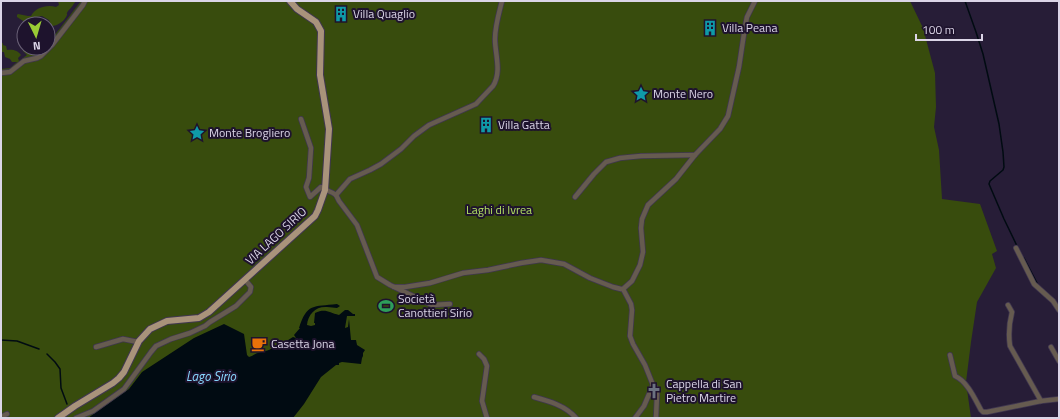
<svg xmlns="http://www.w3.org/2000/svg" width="1060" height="419" viewBox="0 0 1060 419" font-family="'Titillium Web',sans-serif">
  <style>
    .green { fill: #384c0d }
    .water { fill: #010b12 }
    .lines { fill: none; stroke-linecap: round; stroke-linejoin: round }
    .stream { stroke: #010b12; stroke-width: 1.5 }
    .minor-casing { stroke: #403750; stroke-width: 6 }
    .major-casing { stroke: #403750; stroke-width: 8 }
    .minor { stroke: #665b50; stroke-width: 4.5 }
    .major { stroke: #a9937b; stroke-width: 6 }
    .labels { text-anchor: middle; stroke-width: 4; stroke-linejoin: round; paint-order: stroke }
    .poi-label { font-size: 12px; fill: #dbd5e7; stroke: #1e132d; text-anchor: start }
    .park-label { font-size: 12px; fill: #b3e064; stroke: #1e132d }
    .street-label { font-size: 12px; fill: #dbd5e7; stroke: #1e132d }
    .water-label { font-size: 13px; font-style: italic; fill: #88d9ff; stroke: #1e132d }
  </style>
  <rect width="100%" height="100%" fill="#271d37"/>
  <g class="green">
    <path d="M 58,1 L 76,1 C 73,5 71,8 68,11 C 65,16 69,12 66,17 C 63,22 58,25 53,26 L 51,25 L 49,20 L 42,16 L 36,17 L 37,20 L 40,24 L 28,24 L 17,17 L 17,15 L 18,14 L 28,16 L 31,16 C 35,7 48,4 56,7 L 59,5 Z"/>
    <path d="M 81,1 L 910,1 L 923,28 L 935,73 L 936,107 L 934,127 L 939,150 L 942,199 L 980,204 L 997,251 L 992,254 L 996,268 L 977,302 L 971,342 L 966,382 L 971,418 L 1,418 L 1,69 L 10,68 L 17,62 L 12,62 L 10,59 L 5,57 L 4,52 L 1,52 L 1,44 L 3,43 L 3,45 L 6,46 L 7,50 C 12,49 18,50 21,55 L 18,58 L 19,61 L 27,55 L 23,51 L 22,47 L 24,46 L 24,48 L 48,48 L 48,36 L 51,37 L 50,38 L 51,40 Z"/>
  </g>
  <path class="water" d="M 337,304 L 340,306 L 337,308 C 334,308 331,307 327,307 C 316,306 308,314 307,325 L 311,326 L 315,325 L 315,323 L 314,323 L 315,313 C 326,308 329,313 339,315 L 345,310 L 348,310 L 353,314 L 355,314 L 355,316 L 347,316 L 345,328 L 348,327 L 349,319 L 351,340 L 356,340 L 357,345 L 365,350 L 363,353 L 363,356 L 362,358 L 361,364 L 342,362 L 339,363 L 339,365 L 336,365 L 321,377 L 304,404 L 293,418 L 88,418 L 129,389 L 142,372 L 194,338 L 224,324 L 244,334 L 247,355 L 249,357 C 253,356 254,354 258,353 C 265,351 270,351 276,345 L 280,345 L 281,342 L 285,342 L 293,337 L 296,338 L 294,335 L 300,328 L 299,328 C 307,303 313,307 337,304 Z"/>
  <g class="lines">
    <g class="stream">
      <polyline points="965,1 976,32 983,54 999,124 1003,152 1004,167 1003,170 990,181 989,184 1004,219 1018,248"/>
      <polyline points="1024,258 1038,285"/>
      <polyline points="1,340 17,341 39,349"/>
      <polyline points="47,354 55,362 60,369 61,388 67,404"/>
    </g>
    <g class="minor-casing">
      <g id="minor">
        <polyline points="1,73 10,72 24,61 37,58 41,56 52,45 83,5 85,1"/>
        <path d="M 301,119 L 311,148 L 309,178 L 306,187 L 310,197 L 321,187 C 326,191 331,191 336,195"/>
        <path d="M 336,195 L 350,179 L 370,170 L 381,164 L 401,149 L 414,136 L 429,125 L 476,104 L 493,86 C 502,72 495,54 495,39 C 495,26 499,13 502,1"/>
        <polyline points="336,195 339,201 357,225 377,277 390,285 432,305 450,304"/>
        <polyline points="575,197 594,174 606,162 620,158 641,156 695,155"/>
        <polyline points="1016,248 1034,284 1053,301 1059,310"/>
        <polyline points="394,287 405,287 430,283 463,273 488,270 521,263 541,260 564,264 590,278 613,287 621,289 623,289 632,281 640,265 643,252 641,228 642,219 648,205 676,179 695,155 720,129 728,116 739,67 745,27 747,17 755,1"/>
        <polyline points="623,289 631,304 632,310 630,336 633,344 645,365 653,385 657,389 657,395 656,418"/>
        <path d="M 1008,305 L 1012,312 C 1009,324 1008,333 1010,346 L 1041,401"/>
        <polyline points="96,347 123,339 138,342"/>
        <polyline points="1051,347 1059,361"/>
        <polyline points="479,354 484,359 487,366 482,401 487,418"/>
        <path d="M 950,355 L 955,376 C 967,381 975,399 981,410 L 983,412 L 987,412 L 1041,401 L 1059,399"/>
        <path d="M 534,397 C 549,401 566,406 576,418"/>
        <polyline points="1,417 7,414"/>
        <polyline points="76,418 93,411 124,389 151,352 156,346 171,339 190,333 205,326 210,322 236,306 250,292 251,287 247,282"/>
        <polyline points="635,418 644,406 653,385"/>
      </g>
    </g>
    <g class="major-casing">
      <polyline id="major" points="58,418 75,406 113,383 119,378 124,372 139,341 150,329 167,321 199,318 209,312 315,216 318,210 325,190 329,129 320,75 321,31 316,22 297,9 290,1"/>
    </g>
    <use href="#minor" class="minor"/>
    <use href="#major" class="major"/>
  </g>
  <defs>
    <g id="building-bare" transform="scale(1.2)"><path d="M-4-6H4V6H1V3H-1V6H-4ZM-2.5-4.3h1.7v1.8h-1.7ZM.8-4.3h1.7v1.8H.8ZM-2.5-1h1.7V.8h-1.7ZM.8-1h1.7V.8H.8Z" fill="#0f9aa8" stroke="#1e132d" stroke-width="2.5" paint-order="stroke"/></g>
    <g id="sight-bare" transform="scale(1.2)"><path d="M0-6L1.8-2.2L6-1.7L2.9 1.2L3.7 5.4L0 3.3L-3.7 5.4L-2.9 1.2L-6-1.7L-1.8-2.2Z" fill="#0f9aa8" stroke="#1e132d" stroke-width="2.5" paint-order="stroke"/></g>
    <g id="stadium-bare" transform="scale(1.2)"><path d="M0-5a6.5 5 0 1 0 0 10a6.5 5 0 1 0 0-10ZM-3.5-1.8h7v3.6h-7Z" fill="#2e9e5b" stroke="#1e132d" stroke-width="2.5" paint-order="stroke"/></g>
    <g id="cafe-bare" transform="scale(1.2)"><path d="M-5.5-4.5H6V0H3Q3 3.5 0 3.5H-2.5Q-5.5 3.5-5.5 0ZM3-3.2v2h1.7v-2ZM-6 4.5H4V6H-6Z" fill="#e8710a" stroke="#1e132d" stroke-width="2.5" paint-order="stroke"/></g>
    <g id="church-bare" transform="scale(1.2)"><path d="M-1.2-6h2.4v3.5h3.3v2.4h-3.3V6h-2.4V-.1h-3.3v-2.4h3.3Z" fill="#6b7280" stroke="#1e132d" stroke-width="2.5" paint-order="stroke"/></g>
  </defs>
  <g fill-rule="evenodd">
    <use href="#building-bare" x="341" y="14"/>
    <use href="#building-bare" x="710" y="28"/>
    <use href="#sight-bare" x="641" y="94"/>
    <use href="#building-bare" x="486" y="125"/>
    <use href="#sight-bare" x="197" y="133"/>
    <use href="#stadium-bare" x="386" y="306"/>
    <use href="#cafe-bare" x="259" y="344"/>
    <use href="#church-bare" x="654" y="391"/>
  </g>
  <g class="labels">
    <g class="poi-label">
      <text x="353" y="18">Villa Quaglio</text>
      <text x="722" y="32">Villa Peana</text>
      <text x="653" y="98">Monte Nero</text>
      <text x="498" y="129">Villa Gatta</text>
      <text x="209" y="137">Monte Brogliero</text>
      <text x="398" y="303">Società<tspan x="398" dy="14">Canottieri Sirio</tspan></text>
      <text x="271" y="348">Casetta Jona</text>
      <text x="666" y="388">Cappella di San<tspan x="666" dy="14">Pietro Martire</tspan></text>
    </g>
    <g class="park-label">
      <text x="499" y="214">Laghi di Ivrea</text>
    </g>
    <g class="street-label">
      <text transform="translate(276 236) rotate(-43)" y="4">VIA LAGO SIRIO</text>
    </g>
    <g class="water-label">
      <text x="211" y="381">Lago Sirio</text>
    </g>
  </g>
  <rect width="1060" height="419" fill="none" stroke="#dbd5e7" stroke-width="4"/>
  <g transform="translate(36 36) rotate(175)"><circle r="19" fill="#1e132d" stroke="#6a6177"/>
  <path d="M0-3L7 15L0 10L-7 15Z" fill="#9acb35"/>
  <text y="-6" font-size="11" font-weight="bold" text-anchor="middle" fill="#dbd5e7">N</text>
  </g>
  <path d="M916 34v6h66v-6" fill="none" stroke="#dbd5e7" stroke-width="2"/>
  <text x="922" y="34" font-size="12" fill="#dbd5e7" stroke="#1e132d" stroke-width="3" paint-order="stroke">100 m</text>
</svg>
